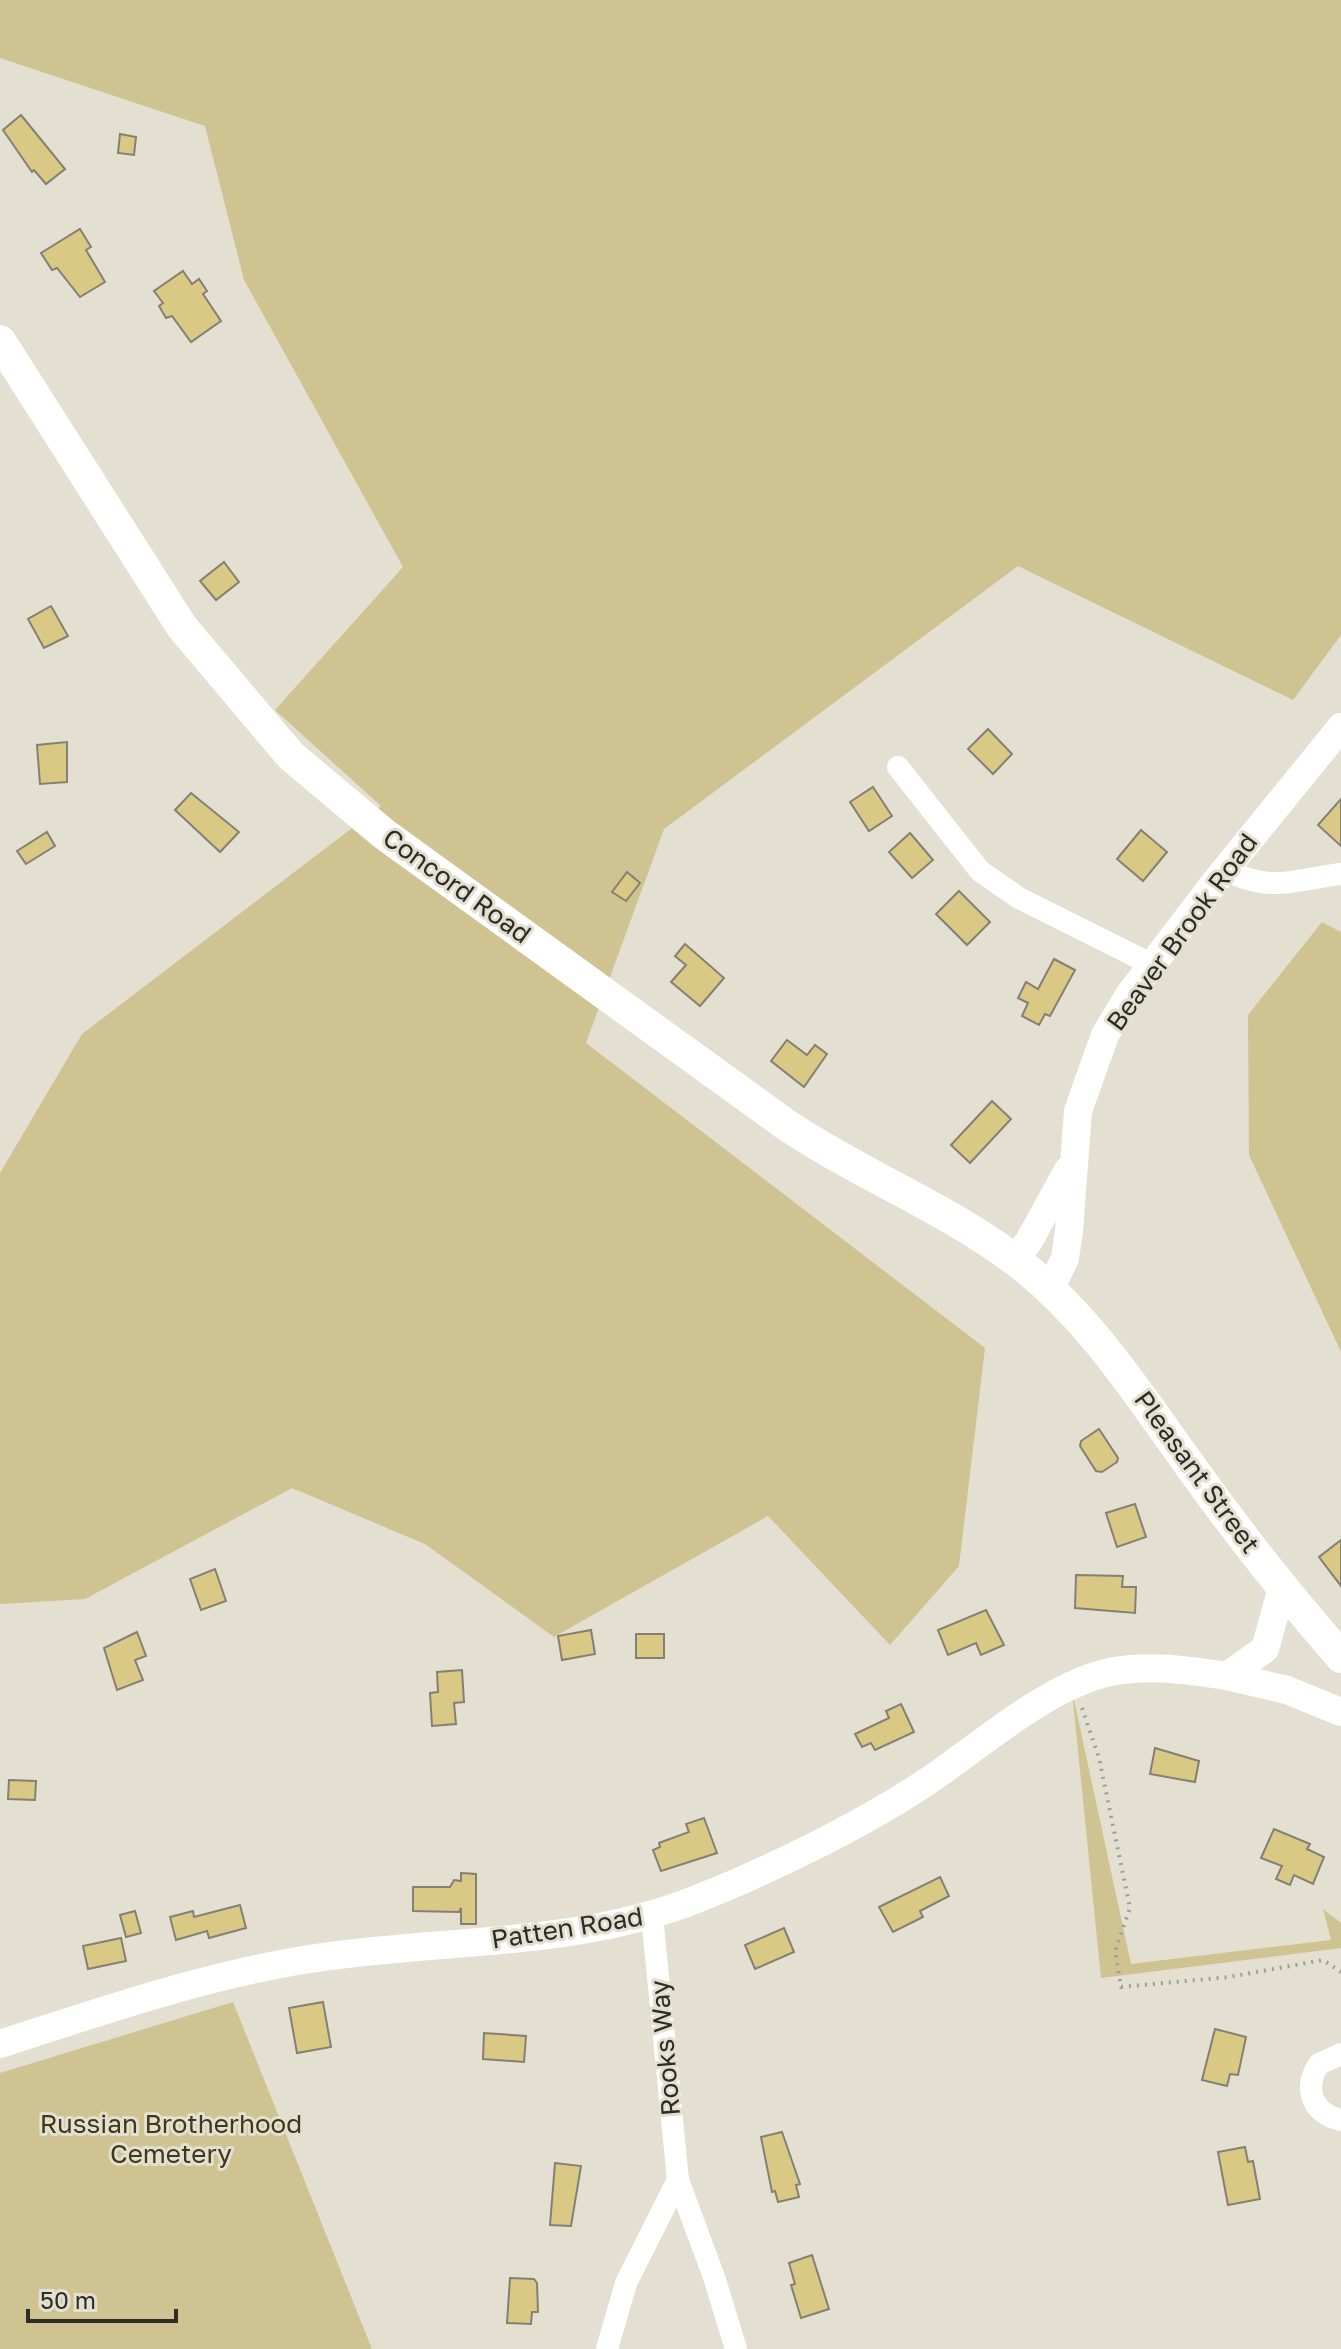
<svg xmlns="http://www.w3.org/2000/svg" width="1341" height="2349" viewBox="0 0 1341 2349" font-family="'Golos Text',sans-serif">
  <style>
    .green { fill: #cfc392 }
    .building { fill: #dac984; stroke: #848174; stroke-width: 2 }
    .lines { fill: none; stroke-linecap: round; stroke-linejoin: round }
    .path { stroke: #a09d93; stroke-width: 4; stroke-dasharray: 2 6; stroke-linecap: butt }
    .minor { stroke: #fff; stroke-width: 22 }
    .tertiary { stroke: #fff; stroke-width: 28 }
    .secondary { stroke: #fff; stroke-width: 32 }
    .labels { text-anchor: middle; stroke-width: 6; stroke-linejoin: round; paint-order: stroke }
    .street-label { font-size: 26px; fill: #2d2c27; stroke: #e3dfd1 }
    .park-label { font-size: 26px; fill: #3f3819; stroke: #e3dfd1 }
  </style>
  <rect width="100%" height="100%" fill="#e3dfd1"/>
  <g class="green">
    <polygon points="0,0 1341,0 1341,635 1293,700 1018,566 664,829 586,1043 985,1348 959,1566 890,1645 768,1516 554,1637 425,1544 292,1488 85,1599 0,1604 0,1173 82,1034 381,806 275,710 403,567 244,280 205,126 0,58"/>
    <polygon points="1322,922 1341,932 1341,1352 1249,1155 1248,1015"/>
    <polygon points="1072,1691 1131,1964 1331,1940 1323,1909 1341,1923 1341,1948 1101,1978"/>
    <polygon points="233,2002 372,2349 0,2349 0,2073"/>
  </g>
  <g class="building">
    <polygon points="21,115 65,169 46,184 34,170 32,172 3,130"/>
    <polygon points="120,134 136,137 134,155 118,153"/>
    <polygon points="80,229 91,247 86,250 105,282 80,297 57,268 52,270 41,253"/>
    <polygon points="183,271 192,284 199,279 207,291 203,294 221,321 191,342 172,316 166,318 159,306 163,303 154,291"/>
    <polygon points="224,562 239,582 216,600 200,581"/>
    <polygon points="51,606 68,636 44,648 28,619"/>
    <polygon points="988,729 1012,754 993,774 968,749"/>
    <polygon points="67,742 67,782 40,784 37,745"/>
    <polygon points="873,787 892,816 869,831 850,802"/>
    <polygon points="191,793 239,832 220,852 175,810"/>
    <polygon points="1341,799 1341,846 1318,825"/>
    <polygon points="1141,830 1167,852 1143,881 1117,859"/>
    <polygon points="47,832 55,846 26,864 17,851"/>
    <polygon points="910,833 933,860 912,878 889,852"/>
    <polygon points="627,872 640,883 626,901 612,892"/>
    <polygon points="959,891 990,922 967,945 936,914"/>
    <polygon points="685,944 724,978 700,1006 671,982 686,965 675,956"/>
    <polygon points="1054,959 1075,970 1050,1016 1045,1014 1039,1025 1022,1016 1028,1003 1018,998 1026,982 1038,989"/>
    <polygon points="787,1040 807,1055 815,1045 827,1054 804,1087 771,1061"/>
    <polygon points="992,1101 1011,1119 970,1163 951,1145"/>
    <polygon points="1099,1429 1118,1458 1117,1462 1102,1472 1096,1471 1080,1446 1081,1441"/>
    <polygon points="1135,1504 1146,1537 1117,1547 1106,1513"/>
    <polygon points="1341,1540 1341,1586 1319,1557"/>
    <polygon points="215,1569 226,1601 201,1610 190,1579"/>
    <polygon points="1076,1575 1123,1576 1122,1587 1136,1587 1135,1613 1075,1608"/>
    <polygon points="986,1610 1004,1645 981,1655 976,1643 948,1655 938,1630"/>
    <polygon points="591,1630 595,1654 562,1660 558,1636"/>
    <polygon points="137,1632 146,1656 135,1660 143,1680 117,1690 104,1648"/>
    <rect x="636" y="1634" width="28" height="24"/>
    <polygon points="462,1670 464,1702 454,1703 456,1724 432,1726 430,1693 438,1692 437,1672"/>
    <polygon points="901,1704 914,1732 875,1750 871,1743 862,1747 855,1734 889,1718 886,1711"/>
    <polygon points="1155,1748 1199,1761 1195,1782 1150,1774"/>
    <polygon points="9,1780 36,1781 35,1800 8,1799"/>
    <polygon points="704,1818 717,1853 661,1871 653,1850 660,1847 659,1843 689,1832 686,1824"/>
    <polygon points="1274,1829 1310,1844 1307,1849 1324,1857 1313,1884 1294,1875 1290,1885 1276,1879 1282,1866 1261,1858"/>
    <polygon points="461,1873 476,1874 476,1924 461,1924 461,1908 459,1912 413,1911 413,1887 450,1887 454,1880 461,1881"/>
    <polygon points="940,1877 949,1896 920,1911 923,1917 893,1932 879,1907"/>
    <polygon points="240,1905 246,1928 209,1938 207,1931 176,1940 170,1917 193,1911 194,1917"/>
    <polygon points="135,1911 141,1933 126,1937 120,1915"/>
    <polygon points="784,1928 794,1952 755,1969 745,1945"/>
    <polygon points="121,1938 126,1961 88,1969 83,1946"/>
    <polygon points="323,2002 331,2047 297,2053 289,2008"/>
    <polygon points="1215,2029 1246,2037 1238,2075 1230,2074 1227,2086 1202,2080"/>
    <polygon points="484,2033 526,2036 524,2062 483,2059"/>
    <polygon points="782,2132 800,2184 796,2185 799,2197 778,2202 775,2191 772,2192 761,2137"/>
    <polygon points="1245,2147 1248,2162 1253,2161 1260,2199 1228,2205 1218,2152"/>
    <polygon points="555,2163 581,2166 571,2226 550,2225"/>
    <polygon points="812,2255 829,2309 801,2318 791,2285 795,2284 789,2263"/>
    <polygon points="510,2278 534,2279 537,2283 538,2312 532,2312 531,2324 507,2323"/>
  </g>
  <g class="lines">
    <polyline class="path" points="1082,1708 1099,1758 1130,1908 1115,1951 1121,1987 1229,1977 1323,1960 1341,1972"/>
    <g class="minor">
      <polyline points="898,767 980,871 1019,898 1153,965"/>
      <path d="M 1225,870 C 1272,893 1292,880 1341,874"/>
      <polyline points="652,1916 678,2180 714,2277 736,2349"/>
      <path d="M 1341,2054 L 1319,2064 C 1303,2088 1312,2114 1341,2120"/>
      <polyline points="607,2349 626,2283 678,2180"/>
    </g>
    <g class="tertiary">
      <polyline points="1015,1259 1029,1241 1068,1170"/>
      <polyline points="1050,1290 1065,1258 1069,1231 1078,1111 1105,1035 1129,995 1216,881 1341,727"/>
      <polyline points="1227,1676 1287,1690 1341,1712"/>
      <path d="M 0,2044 C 99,2012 200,1977 303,1960 C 435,1938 572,1949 697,1899 C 770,1870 860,1826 925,1783 C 979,1747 1046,1686 1110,1672 C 1148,1664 1188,1670 1227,1676 L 1265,1649 L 1282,1588"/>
    </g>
    <path class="secondary" d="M 0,341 L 182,627 L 291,756 L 384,834 L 785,1124 C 859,1174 943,1206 1015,1260 C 1088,1314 1138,1394 1191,1467 C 1238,1533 1288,1596 1341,1657"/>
  </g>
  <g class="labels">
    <g class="street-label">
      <text transform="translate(457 886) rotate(36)" y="9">Concord Road</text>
      <text transform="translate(1182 932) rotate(-54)" y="9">Beaver Brook Road</text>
      <text transform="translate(1197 1472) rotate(54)" y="9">Pleasant Street</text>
      <text transform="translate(567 1928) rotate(-9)" y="9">Patten Road</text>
      <text transform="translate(665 2048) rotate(-95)" y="9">Rooks Way</text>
    </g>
    <g class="park-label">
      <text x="171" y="2133">Russian Brotherhood<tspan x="171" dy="30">Cemetery</tspan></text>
    </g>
  </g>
  <path d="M28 2309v12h148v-12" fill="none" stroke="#2d2c27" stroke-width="4"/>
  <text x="40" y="2309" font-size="24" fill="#2d2c27" stroke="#e3dfd1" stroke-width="6" paint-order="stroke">50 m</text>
</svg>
